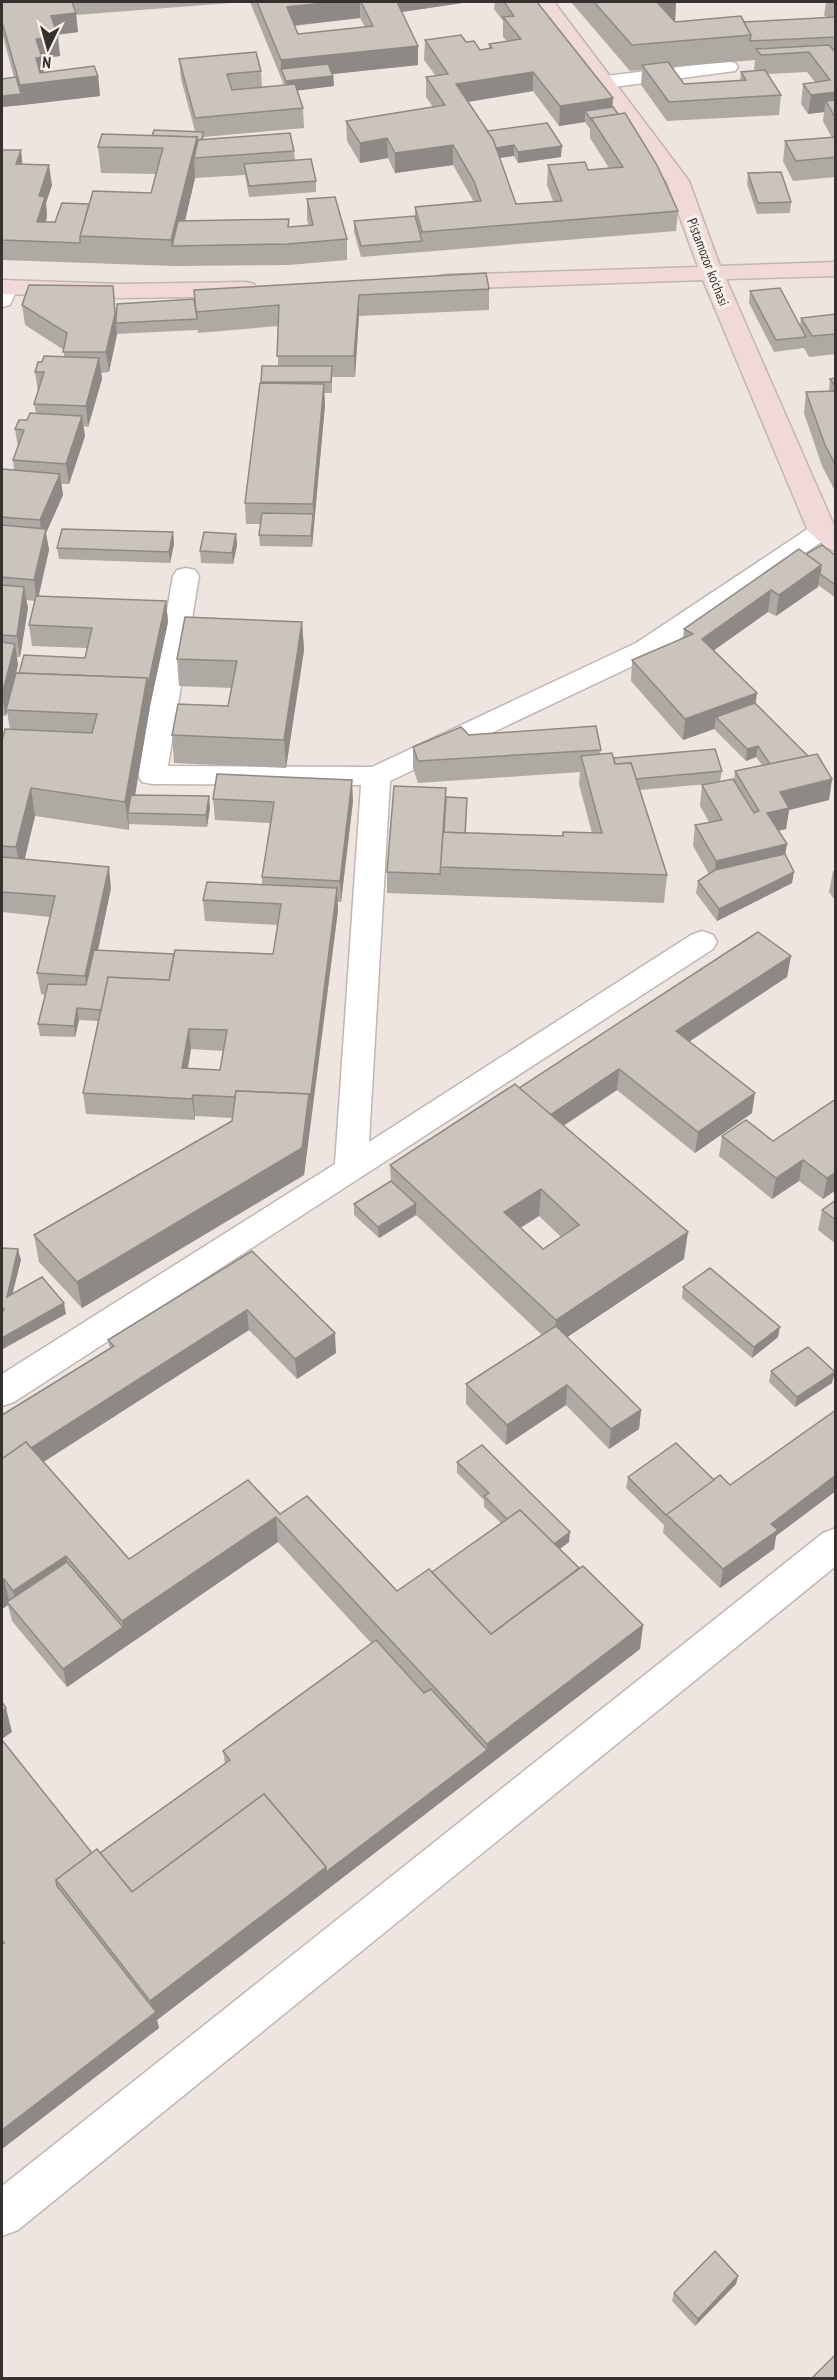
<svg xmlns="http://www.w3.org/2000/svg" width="837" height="2380" viewBox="0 0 837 2380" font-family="'PT Sans Narrow',sans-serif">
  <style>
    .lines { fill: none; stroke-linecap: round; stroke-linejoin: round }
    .lane-casing { stroke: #c0b6b2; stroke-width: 3 }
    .secondary-casing { stroke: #c0b6b2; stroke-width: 3 }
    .lane { fill: #fff; fill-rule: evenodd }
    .secondary { fill: #f1d9d9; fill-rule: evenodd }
    .wall { fill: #afa9a3; fill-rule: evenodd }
    .shaded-wall { fill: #8e8984 }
    .building { fill: #cbc4bd; stroke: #8e8984; stroke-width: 1.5; fill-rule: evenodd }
    .labels { text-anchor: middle; stroke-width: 6; stroke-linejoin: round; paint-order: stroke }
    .far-street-label { font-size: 14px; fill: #35312f; stroke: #fcf2ed }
  </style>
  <rect width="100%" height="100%" fill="#efe5e0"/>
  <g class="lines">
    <g class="lane-casing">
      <g id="lane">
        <polygon points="728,61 735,63 738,67 735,71 606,88 599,86 596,82 599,78 606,76"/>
        <polygon points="7,280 15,282 18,287 10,305 2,307 2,282"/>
        <polygon points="821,523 830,526 834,531 830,536 656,655 390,781 369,1142 691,935 702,931 713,935 717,942 713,949 14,1402 2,1406 2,1374 335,1164 361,785 152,784 142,782 138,775 173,576 177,570 186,568 195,570 199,576 168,766 372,767 636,643 812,526"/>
        <polygon points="836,1528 836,1566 18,2230 2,2236 2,2186 823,1533"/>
      </g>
    </g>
    <g class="secondary-casing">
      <g id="secondary">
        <polygon points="535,2 554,2 689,181 720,266 836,262 836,276 726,279 836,530 836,551 827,548 808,531 703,280 444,289 436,287 433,282 436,277 444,275 698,267 667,182"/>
        <polygon points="2,280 121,284 246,282 254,284 257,289 254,294 246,296 121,298 2,294"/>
      </g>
    </g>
    <use href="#lane" class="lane"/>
    <use href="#secondary" class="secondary"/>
  </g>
  <g class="wall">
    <polygon points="2,2 243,2 76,15 78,32 57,35 60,56 42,58 44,72 98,76 100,96 2,107 2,79 14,77 2,33"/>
    <path d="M 250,2 L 469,2 L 402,12 L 418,65 L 333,74 L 334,86 L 297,90 L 303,108 L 304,128 L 204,137 L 204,139 L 294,151 L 295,160 L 316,181 L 316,192 L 249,197 L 245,175 L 195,178 L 185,221 L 289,227 L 309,226 L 307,220 L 307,199 L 347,239 L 347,260 L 289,265 L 174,266 L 2,260 L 2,150 L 21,150 L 22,164 L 52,185 L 46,203 L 47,217 L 46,222 L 55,222 L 89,204 L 151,193 L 156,174 L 101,173 L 98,147 L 152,136 L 195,131 L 181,79 L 179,59 L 261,71 L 262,87 L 284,85 ZM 360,18 L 365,27 L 298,34 L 294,26 Z"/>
    <path d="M 495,2 L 537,2 L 613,107 L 678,211 L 676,231 L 361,257 L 354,232 L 354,221 L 415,216 L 415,207 L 474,202 L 453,165 L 395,173 L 388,158 L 360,163 L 347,141 L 346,121 L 433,107 L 426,97 L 426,77 L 436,76 L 424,60 L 425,40 L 466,42 L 480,50 L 489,48 L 489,44 L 507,41 L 503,37 L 503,21 L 494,9 ZM 533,91 L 559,126 L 585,122 L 590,129 L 590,138 L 609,168 L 588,170 L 548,165 L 547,185 L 553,201 L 516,204 L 499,158 L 514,156 L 518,163 L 561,157 L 487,131 L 468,102 Z"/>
    <path d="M 571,2 L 676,2 L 675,22 L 744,22 L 827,18 L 824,15 L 826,2 L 836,2 L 836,177 L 793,181 L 783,161 L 785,141 L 832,138 L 823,121 L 824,112 L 808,114 L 801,104 L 803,84 L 815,82 L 807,72 L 768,74 L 781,95 L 779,115 L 667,121 L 641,85 L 642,70 L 630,71 ZM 755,60 L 754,69 L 756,71 L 741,72 L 740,81 L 684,84 L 672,67 Z"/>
    <polygon points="748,173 791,202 790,213 757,214 747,184"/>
    <path d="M 489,289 L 489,310 L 359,316 L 355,377 L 332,377 L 332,393 L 324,393 L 325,405 L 312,547 L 260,546 L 259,535 L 260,524 L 246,524 L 245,503 L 261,383 L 262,366 L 278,366 L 278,326 L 198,333 L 197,328 L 197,330 L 117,334 L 109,372 L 101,373 L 102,379 L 88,427 L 83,426 L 85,436 L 69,484 L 61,484 L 63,495 L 46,533 L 49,550 L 39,596 L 166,601 L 168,622 L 150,706 L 135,795 L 210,808 L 207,827 L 129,824 L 129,830 L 35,816 L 24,859 L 111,888 L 98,950 L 174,954 L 273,954 L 278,925 L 205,921 L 203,900 L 262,885 L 262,877 L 270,823 L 215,820 L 213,799 L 353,801 L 341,902 L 337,902 L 338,910 L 304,1175 L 82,1308 L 39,1262 L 34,1235 L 232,1121 L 232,1118 L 195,1116 L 195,1120 L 86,1114 L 83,1093 L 98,1021 L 79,1020 L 75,1037 L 40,1036 L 38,1024 L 45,995 L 41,994 L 37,973 L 50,917 L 2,912 L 2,741 L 10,730 L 7,711 L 6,716 L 2,715 L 3,723 L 2,730 L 2,469 L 14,470 L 13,460 L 18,447 L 15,429 L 36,413 L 34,404 L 38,392 L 35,372 L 42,362 L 64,357 L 64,350 L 25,325 L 22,305 L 115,306 L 116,316 L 117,304 ZM 26,600 L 35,601 L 29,625 L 32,646 L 87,648 L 85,658 L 16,673 L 18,665 L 17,657 L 20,657 L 28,608 ZM 191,1049 L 224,1051 L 220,1070 L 188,1068 Z"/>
    <polygon points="750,291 800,327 801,318 836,314 836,354 809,357 804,348 774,352 749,303"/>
    <polygon points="836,378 836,493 822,466 804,413 806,392 829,391 830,379"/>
    <polygon points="173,532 174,544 170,563 59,559 57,548"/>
    <polygon points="236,534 237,545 233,564 201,563 200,551"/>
    <polygon points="806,554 836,556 836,598 818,585 818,587 776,616 768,612 713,651 755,703 832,779 829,800 789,810 786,829 778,831 787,844 785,854 792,883 717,921 696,893 698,881 709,874 693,846 695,825 709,822 700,806 702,785 707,784 640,790 667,875 664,903 387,893 387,872 446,788 446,797 467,798 466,833 562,836 563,832 592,833 579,784 580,772 418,783 413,768 413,747 469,735 601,750 600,754 614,758 722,771 720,781 734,780 735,771 762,765 756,757 746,761 714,729 683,740 631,681 632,660 683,638 684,629"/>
    <polygon points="302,622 304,650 286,768 174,763 172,735 228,706 232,688 179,686 177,659"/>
    <polygon points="836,870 836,902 829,892 833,871"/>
    <path d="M 791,956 L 787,977 L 689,1042 L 752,1113 L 695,1153 L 617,1090 L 563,1126 L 684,1259 L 567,1337 L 641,1410 L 639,1429 L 609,1449 L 566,1405 L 506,1445 L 466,1404 L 466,1384 L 542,1335 L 416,1215 L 379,1238 L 354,1215 L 354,1204 L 391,1181 L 390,1165 L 519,1088 ZM 539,1216 L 561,1237 L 543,1249 L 520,1228 Z"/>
    <polygon points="836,1099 836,1190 823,1199 799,1181 772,1199 719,1156 722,1136 773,1141"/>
    <polygon points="836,1200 836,1244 818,1230 822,1210"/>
    <polygon points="252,1251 336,1353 297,1379 249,1330 43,1462 129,1559 280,1514 397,1591 432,1572 501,1523 484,1507 484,1500 457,1473 457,1462 569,1542 560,1549 579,1568 643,1625 640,1649 157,2020 159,2028 2,2149 2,1740 92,1853 100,1853 225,1764 223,1751 372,1644 278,1542 67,1687 12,1621 8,1605 2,1609 2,1415 110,1348 108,1340"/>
    <polygon points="683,1287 778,1337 752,1358 682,1298"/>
    <polygon points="771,1371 832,1383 795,1407 769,1382"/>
    <polygon points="628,1477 714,1480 776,1536 774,1549 720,1588 663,1533 664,1525 626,1488"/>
    <polygon points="738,2276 736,2284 695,2326 672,2301 674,2293"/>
  </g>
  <g class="shaded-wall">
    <polygon points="334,2 360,2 360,18 288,26 287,7"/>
    <polygon points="399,2 469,2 368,17"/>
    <polygon points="655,2 676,2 675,22"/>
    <polygon points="76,13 78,32 54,35 51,16"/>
    <polygon points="58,36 60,56 42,58 44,77 38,77 36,58 36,39"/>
    <polygon points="418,46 418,65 285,79 281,69 281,60"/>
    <polygon points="533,72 533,91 455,104 456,84"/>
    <polygon points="98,76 100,96 23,105 20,85"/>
    <polygon points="333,76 334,86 287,92 286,81"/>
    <polygon points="836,92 836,111 826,101 824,112 808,114 811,95"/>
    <polygon points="21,94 23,105 2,107 2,96"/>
    <polygon points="613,98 612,117 585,111 585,122 559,126 560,106"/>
    <polygon points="197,137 199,158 194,158 195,178 179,246 172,246 171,240"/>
    <polygon points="387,138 388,158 360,163 360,143"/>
    <polygon points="453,145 453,165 395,173 395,153"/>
    <polygon points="514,145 514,156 492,159 492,148"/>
    <polygon points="562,146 561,157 518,163 518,152"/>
    <polygon points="21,150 23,170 16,164"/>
    <polygon points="49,165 52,185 46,203 47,217 39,242 37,222 39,196"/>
    <polygon points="113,286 117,334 109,372 106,352"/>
    <polygon points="359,295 359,316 355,377 354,356"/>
    <polygon points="99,358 102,379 88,427 86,406"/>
    <polygon points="324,384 325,405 314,525 313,504"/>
    <polygon points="82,416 85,436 69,484 66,464"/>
    <polygon points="60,474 63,495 46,533 49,550 37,601 34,580 42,541 40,520"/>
    <polygon points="313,514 314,525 312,547 311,536"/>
    <polygon points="173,532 174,544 170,563 169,552"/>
    <polygon points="236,534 237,545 233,564 232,553"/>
    <polygon points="821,565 818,587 776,616 779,595"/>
    <polygon points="24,587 28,608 20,657 17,636"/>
    <polygon points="771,590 768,612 700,660 702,639"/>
    <polygon points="166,601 168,622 150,706 148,685"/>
    <polygon points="302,622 304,650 286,768 284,740"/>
    <polygon points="15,644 18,665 6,716 2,695"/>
    <polygon points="147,678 150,706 132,813 128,813 129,824 129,830 125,802"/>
    <polygon points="757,693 754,715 716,717 714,729 683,740 685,719"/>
    <polygon points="2,711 3,723 2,730"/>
    <polygon points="758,746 756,757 746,761 747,749"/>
    <polygon points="832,779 829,800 789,810 786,829 764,834 767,813 780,792"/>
    <polygon points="352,780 353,801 341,902 340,881"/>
    <polygon points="31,788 35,816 21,875 16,847"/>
    <polygon points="209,796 210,808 207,827 206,815"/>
    <polygon points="787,844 783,866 713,882 716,861"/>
    <polygon points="109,867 111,888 88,997 85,976"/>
    <polygon points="794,872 792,883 717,921 719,909"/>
    <polygon points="337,888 338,910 311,1121 310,1101"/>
    <polygon points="791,956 787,977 673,1052 676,1031"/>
    <polygon points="77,1008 79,1020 75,1037 74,1026"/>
    <polygon points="189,1029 191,1049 184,1089 182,1068"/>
    <polygon points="619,1069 617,1090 545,1138 546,1117"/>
    <polygon points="755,1093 752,1113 695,1153 698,1132"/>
    <polygon points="309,1094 311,1121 304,1175 82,1308 77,1282"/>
    <polygon points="193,1095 195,1116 195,1120 192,1099"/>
    <polygon points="803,1160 799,1181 772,1199 776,1178"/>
    <polygon points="836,1172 836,1190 823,1199 827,1178"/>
    <polygon points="541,1189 539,1216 503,1239 504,1212"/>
    <polygon points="416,1204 416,1215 379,1238 378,1227"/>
    <polygon points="688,1232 684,1259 554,1346 556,1320"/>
    <polygon points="18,1249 21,1260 9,1308 7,1297"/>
    <polygon points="64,1303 66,1314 3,1349 2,1338"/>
    <polygon points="247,1310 249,1330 3,1488 2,1466"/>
    <polygon points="780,1327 778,1337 752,1358 754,1347"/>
    <polygon points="335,1333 336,1353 297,1379 295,1359"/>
    <polygon points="835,1372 832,1383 795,1407 797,1397"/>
    <polygon points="567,1385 566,1405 506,1445 507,1425"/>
    <polygon points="641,1410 639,1429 609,1449 611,1429"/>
    <polygon points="836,1475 836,1491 776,1536 774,1549 720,1588 723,1569 771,1524"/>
    <polygon points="276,1517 278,1542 67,1687 63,1669 123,1627 122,1621"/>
    <polygon points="570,1532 569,1542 548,1558 548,1548"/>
    <polygon points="66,1556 71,1581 19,1616 13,1591"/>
    <polygon points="4,1579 10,1604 7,1602 8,1605 2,1609 2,1580"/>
    <polygon points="643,1625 640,1649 328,1889 326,1872 487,1750 487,1744"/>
    <polygon points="6,1708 12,1732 2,1739 2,1711"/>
    <polygon points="326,1867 328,1889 157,2020 159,2028 2,2149 2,2130 153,2014 150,2001"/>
    <polygon points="738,2276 736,2284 695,2326 698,2319"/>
  </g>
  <g class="building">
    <polygon points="2,2 72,2 76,13 51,16 58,36 36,39 42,57 36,58 40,73 94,66 98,76 20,85 2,22"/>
    <polygon points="257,2 334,2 287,7 298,34 373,26 361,2 397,2 418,46 281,60"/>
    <polygon points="504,2 537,2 613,98 560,106 533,72 456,84 493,139 516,204 562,201 548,165 585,162 588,170 623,167 591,118 625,113 657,165 678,211 422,232 415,207 481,201 474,181 453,145 395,153 387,138 360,143 346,121 445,105 426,77 448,74 425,40 461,35 466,42 474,41 480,50 492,48 489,44 521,39 503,17 514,16"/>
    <polygon points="594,2 657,2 675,22 741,16 751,35 632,45"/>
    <polygon points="836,17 836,37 750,41 751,35 744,22"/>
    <polygon points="829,45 836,53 836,92 811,95 803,84 830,80 809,52 761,55 756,49"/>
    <polygon points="256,52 261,71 227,74 232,90 295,84 303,108 195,118 179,59"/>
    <polygon points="668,62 684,84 746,80 741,72 765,70 781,95 669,102 642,65"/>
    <polygon points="328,64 333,76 286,81 281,69"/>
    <polygon points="16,77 21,94 2,96 2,79"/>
    <polygon points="836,100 836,119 826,101"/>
    <polygon points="613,107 618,114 591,118 592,121 585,111"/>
    <polygon points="547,123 562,146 518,152 514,145 496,148 493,139 487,131"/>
    <polygon points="154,130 203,132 202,139 198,140 198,143 197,137 152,136"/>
    <polygon points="290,133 294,151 194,158 198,140"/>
    <polygon points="102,134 197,137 171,240 80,236 93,191 151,193 163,148 98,147"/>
    <polygon points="836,137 836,157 796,161 785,141"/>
    <polygon points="2,150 21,150 16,164 49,165 39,196 45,197 37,222 55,222 62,203 89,204 80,236 80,243 2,240"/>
    <polygon points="311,159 316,181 249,186 244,164"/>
    <polygon points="781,172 791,202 758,203 748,173"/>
    <polygon points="335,197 347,239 288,244 172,246 178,221 289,219 288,227 313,225 307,199"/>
    <polygon points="415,216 422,241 361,246 354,221"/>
    <polygon points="486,273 489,289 359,295 354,356 277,356 279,305 196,312 194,290"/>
    <polygon points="29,285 113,286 115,314 106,352 63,352 67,333 22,305"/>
    <polygon points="780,288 806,337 776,340 750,291"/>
    <polygon points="194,299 197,319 116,323 117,304"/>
    <polygon points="836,314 836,334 812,336 801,318"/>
    <polygon points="44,356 99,358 86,406 34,404 44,372 35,372 38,362 42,362"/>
    <polygon points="262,366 332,366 331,382 261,382"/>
    <polygon points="836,378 836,387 830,379"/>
    <polygon points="260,383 324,384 313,504 245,503"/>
    <polygon points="836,391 836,466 825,445 806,392"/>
    <polygon points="30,413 82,416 66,464 13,460 24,430 15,429 19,420 27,420"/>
    <polygon points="2,469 60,474 40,520 2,517"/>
    <polygon points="262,513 313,514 311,536 259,535"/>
    <polygon points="2,525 46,529 34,580 2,577"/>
    <polygon points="62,529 173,532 169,552 57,548"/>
    <polygon points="204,532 236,534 232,553 200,551"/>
    <polygon points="822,545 836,556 836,585 820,574 821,565 806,554"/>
    <polygon points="799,549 821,565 779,595 771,590 702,639 757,693 685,719 632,660 693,634 684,629"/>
    <polygon points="2,585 24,587 17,636 2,635"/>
    <polygon points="36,596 166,601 148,685 147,678 19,673 24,655 85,658 92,628 29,625"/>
    <polygon points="185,617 302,622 284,740 172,735 178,704 228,706 237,661 177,659"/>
    <polygon points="2,642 15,644 2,695"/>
    <polygon points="16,673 147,678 125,802 31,788 16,847 2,846 2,741 5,729 92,733 97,714 6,710"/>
    <polygon points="755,703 808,756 770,764 758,746 747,749 716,717"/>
    <polygon points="596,726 601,750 418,761 413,747 461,727 469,735"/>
    <polygon points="715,749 722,771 636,779 631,763 615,764 614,758"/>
    <polygon points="612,753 615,764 631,763 667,875 440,867 443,832 563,836 563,832 602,833 581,756"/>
    <polygon points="817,754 832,779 780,792 789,808 767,813 787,844 716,861 695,825 722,820 702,785 733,779 754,813 759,811 735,771"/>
    <polygon points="217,774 352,780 340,881 262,877 274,802 213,799"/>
    <polygon points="394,786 446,788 440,874 387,872"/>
    <polygon points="131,795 209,796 206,815 128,813"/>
    <polygon points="446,797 467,798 465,833 444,832"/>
    <polygon points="785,854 794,872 719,909 698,881 715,870"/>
    <polygon points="2,857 109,867 85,976 37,973 55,896 2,892"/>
    <path d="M 207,882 L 337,888 L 310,1101 L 309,1094 L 236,1091 L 235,1097 L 193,1095 L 192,1099 L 83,1093 L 108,977 L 169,980 L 175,950 L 273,954 L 281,904 L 203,900 ZM 189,1029 L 227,1030 L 220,1070 L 182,1068 Z"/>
    <polygon points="758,932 791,956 676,1031 755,1093 698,1132 619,1069 550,1115 519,1088"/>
    <polygon points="94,950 174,954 169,980 108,977 101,1010 77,1008 74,1026 38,1024 48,984 86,985"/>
    <path d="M 515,1084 L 688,1232 L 556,1320 L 390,1165 ZM 541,1189 L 579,1225 L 543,1249 L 504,1212 Z"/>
    <polygon points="236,1091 309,1094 302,1148 77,1282 34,1235 232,1121"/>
    <polygon points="836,1099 836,1172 827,1178 803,1160 776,1178 722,1136 746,1120 773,1141"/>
    <polygon points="391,1181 416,1204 378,1227 354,1204"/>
    <polygon points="836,1200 836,1220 822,1210"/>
    <polygon points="2,1248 18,1249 7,1297 42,1277 64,1303 2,1338 2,1313 4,1309 2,1309"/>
    <polygon points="252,1251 335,1333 295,1359 247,1310 31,1448 26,1442 2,1459 2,1415 114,1346 108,1340"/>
    <polygon points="710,1268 780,1327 754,1347 683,1287"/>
    <polygon points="556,1326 641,1410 611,1429 567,1385 507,1425 466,1384"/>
    <polygon points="808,1347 835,1372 797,1397 771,1371"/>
    <polygon points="836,1410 836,1475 771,1524 778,1530 723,1569 666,1514 720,1475 730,1485"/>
    <polygon points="26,1442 129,1559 248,1480 280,1514 307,1496 397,1591 429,1569 491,1634 583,1566 643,1625 487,1744 276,1517 122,1621 66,1556 13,1591 4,1579 2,1580 2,1459"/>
    <polygon points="676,1443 714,1480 666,1515 628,1477"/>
    <polygon points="482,1445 570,1532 554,1544 520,1510 507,1519 484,1496 489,1493 457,1462"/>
    <polygon points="520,1510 579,1568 491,1634 432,1572"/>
    <polygon points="67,1562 123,1627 63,1669 7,1602"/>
    <polygon points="376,1640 424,1693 431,1689 487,1750 326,1872 326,1867 264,1794 132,1892 100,1853 230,1760 223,1751"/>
    <polygon points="2,1702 6,1708 2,1711"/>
    <polygon points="2,1740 92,1853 56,1880 57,1886 156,2012 2,2130 2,1944 4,1943 2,1940"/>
    <polygon points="264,1794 326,1867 150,2001 56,1880 97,1849 132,1892"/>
    <polygon points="715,2251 738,2276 698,2319 674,2293"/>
    <polygon points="836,2354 836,2379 811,2379"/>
  </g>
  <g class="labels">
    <g class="far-street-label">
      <text transform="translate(708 262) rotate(69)" y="5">Pistamozor ko'chasi</text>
    </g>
  </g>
  <rect width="837" height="2380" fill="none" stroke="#35312f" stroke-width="6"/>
  <g transform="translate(48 48) rotate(185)" stroke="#fcf2ed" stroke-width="4.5" paint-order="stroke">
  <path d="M0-4.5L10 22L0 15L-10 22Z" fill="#35312f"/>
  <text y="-9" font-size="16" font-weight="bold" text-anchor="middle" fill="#35312f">N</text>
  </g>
</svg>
